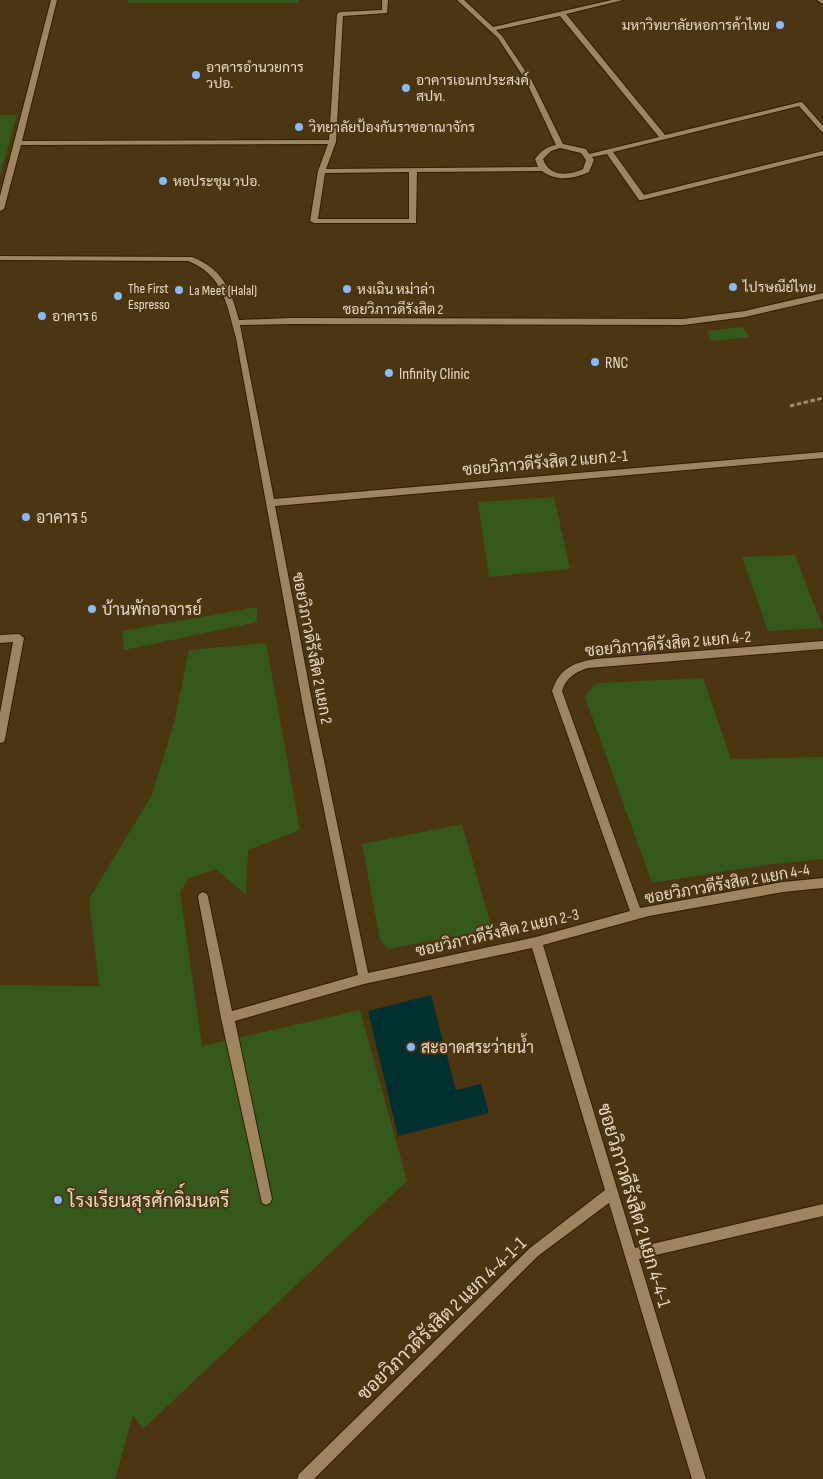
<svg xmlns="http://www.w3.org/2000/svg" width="823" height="1479" viewBox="0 0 823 1479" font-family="'Sofia Sans Condensed',Sarabun,sans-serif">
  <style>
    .green { fill: #35591d }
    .water { fill: #023030 }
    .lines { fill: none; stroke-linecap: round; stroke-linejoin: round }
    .service-casing { stroke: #2f1d03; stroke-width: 2 }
    .minor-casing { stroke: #2f1d03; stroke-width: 2 }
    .path { stroke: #9e8b70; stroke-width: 3; stroke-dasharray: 4.5 2.5; stroke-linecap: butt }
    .service { fill: #9f8460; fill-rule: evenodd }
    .minor { fill: #9f8460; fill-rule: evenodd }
    .poi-dot { fill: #87bbfc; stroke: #4c3511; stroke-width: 2 }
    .labels { text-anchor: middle; stroke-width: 4; stroke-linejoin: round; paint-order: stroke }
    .far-poi-label { font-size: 14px; fill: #e7d8c5; stroke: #4c3511; text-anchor: start }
    .far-street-label { font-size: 14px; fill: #e7d8c5; stroke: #4c3511 }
    .poi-label { font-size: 16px; fill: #e7d8c5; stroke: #4c3511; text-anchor: start }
    .street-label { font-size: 16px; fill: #e7d8c5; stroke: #4c3511 }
    .near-poi-label { font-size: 19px; fill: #e7d8c5; stroke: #4c3511; text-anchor: start }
    .near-street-label { font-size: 19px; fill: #e7d8c5; stroke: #4c3511 }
  </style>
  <rect width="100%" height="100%" fill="#4c3511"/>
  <g class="green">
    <polygon points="128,0 299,0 299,3 127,3"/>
    <polygon points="0,115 17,115 0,176"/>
    <polygon points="742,327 750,337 711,341 707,331"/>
    <polygon points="554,497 570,569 489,577 478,502"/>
    <polygon points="795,555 823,628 768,631 742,557"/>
    <polygon points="257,607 257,622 124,650 122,631"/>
    <polygon points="266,643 300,830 248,850 246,895 216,869 188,879 180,892 202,1046 360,1010 407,1181 143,1429 133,1415 115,1479 0,1479 0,985 99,986 89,899 152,795 175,719 189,650"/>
    <polygon points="703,678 731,759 823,757 823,859 765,865 652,883 585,697 594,685 600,683"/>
    <polygon points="462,824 492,929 388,949 380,940 362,844"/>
  </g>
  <polygon class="water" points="431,995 456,1090 481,1084 489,1113 398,1136 368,1011"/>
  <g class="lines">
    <g class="service-casing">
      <g id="service">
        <path d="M 51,0 L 57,0 L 22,141 L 329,140 L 337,14 L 340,12 L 382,10 L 382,0 L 388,0 L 387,13 L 343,16 L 336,142 L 326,169 L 538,167 L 535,159 C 541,151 546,147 556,145 L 526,81 L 498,38 L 457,0 L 464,0 L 493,27 L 612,0 L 623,0 L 566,14 L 665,135 L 801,102 L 803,103 L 823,126 L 823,132 L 821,131 L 799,106 L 613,152 L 644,195 L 823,151 L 823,155 L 642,200 L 639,200 L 607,154 L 592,157 L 594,160 L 589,172 C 574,179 556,182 542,171 L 417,172 L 416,223 L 314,223 L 310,221 L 318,171 L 328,144 L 21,145 L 4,209 L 0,211 L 0,196 ZM 560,16 L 659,137 L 589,154 L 586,149 L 563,144 L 532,81 L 502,36 L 496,30 ZM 560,148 L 581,153 L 586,160 L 583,169 C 568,176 549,177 543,159 L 551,151 ZM 409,172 L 409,219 L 318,219 L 325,173 Z"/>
        <polygon points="817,0 823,0 823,4"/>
        <polygon points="19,634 24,638 5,739 4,742 0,743 0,713 13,642 0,643 0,635"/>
      </g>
    </g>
    <g class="minor-casing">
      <path id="minor" d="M 0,256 L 192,257 C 223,269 231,290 239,320 L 291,318 L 683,319 L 745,311 L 823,293 L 823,299 L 745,317 L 683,325 L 291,324 L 240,325 L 274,499 L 823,452 L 823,458 L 275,506 L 315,717 L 368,973 L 536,937 L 630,911 L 552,691 C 560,668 573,663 595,659 L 823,641 L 823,649 L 588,668 C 575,672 566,678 562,691 L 640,908 L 783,882 L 823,878 L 823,888 L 783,892 L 649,916 L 543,945 L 635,1248 L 823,1204 L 823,1216 L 639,1259 L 706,1479 L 692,1479 L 609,1203 L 538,1256 L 314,1479 L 297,1479 L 299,1474 L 530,1248 L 605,1190 L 532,948 L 364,984 L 235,1021 L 272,1199 L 270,1203 L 266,1205 L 262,1203 L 221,1018 L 198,897 L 199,894 L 203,892 L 207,894 L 208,897 L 232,1011 L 358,975 L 305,717 L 236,338 C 227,306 224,275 188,261 L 0,260 Z"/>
    </g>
    <polyline class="path" points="790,406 823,398"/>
    <use href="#service" class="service"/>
    <use href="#minor" class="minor"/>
  </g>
  <g class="poi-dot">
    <circle cx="780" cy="25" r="5"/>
    <circle cx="196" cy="75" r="5"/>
    <circle cx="406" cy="88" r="5"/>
    <circle cx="299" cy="127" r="5"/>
    <circle cx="163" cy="181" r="5"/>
    <circle cx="733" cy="287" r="5"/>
    <circle cx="347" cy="289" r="5"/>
    <circle cx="179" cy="290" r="5"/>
    <circle cx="118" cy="296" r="5"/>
    <circle cx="42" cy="316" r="5"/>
    <circle cx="595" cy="362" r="5"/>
    <circle cx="389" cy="373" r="5"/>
    <circle cx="26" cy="517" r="5"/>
    <circle cx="92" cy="609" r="5"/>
    <circle cx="411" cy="1047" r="5"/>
    <circle cx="58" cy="1200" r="5"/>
  </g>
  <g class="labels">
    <g class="far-poi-label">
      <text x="770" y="30" text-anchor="end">มหาวิทยาลัยหอการค้าไทย</text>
      <text x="206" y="72">อาคารอำนวยการ<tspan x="206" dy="16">วปอ.</tspan></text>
      <text x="416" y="85">อาคารเอนกประสงค์<tspan x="416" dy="16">สปท.</tspan></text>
      <text x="309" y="132">วิทยาลัยป้องกันราชอาณาจักร</text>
      <text x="173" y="186">หอประชุม วปอ.</text>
      <text x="743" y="292">ไปรษณีย์ไทย</text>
      <text x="128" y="293">The First<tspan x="128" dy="16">Espresso</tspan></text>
      <text x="357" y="294">หงเฉิน หม่าล่า</text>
      <text x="189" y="295">La Meet (Halal)</text>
      <text x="52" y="321">อาคาร 6</text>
    </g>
    <g class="far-street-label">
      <text x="393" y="314">ซอยวิภาวดีรังสิต 2</text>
    </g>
    <g class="poi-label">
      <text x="605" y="368">RNC</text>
      <text x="399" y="379">Infinity Clinic</text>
      <text x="36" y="523">อาคาร 5</text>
      <text x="102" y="615">บ้านพักอาจารย์</text>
      <text x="421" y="1053">สะอาดสระว่ายน้ำ</text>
    </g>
    <g class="street-label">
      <text transform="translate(545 462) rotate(-5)" y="6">ซอยวิภาวดีรังสิต 2 แยก 2-1</text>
      <text transform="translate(668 643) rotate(-5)" y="6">ซอยวิภาวดีรังสิต 2 แยก 4-2</text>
      <text transform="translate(313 648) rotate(79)" y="6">ซอยวิภาวดีรังสิต 2 แยก 2</text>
      <text transform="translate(727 883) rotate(-10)" y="6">ซอยวิภาวดีรังสิต 2 แยก 4-4</text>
      <text transform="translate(497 932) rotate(-13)" y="6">ซอยวิภาวดีรังสิต 2 แยก 2-3</text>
    </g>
    <g class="near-poi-label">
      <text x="68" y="1207">โรงเรียนสุรศักดิ์มนตรี</text>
    </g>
    <g class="near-street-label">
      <text transform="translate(635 1205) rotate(73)" y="7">ซอยวิภาวดีรังสิต 2 แยก 4-4-1</text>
      <text transform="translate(441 1318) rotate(-44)" y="7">ซอยวิภาวดีรังสิต 2 แยก 4-4-1-1</text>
    </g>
  </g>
</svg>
